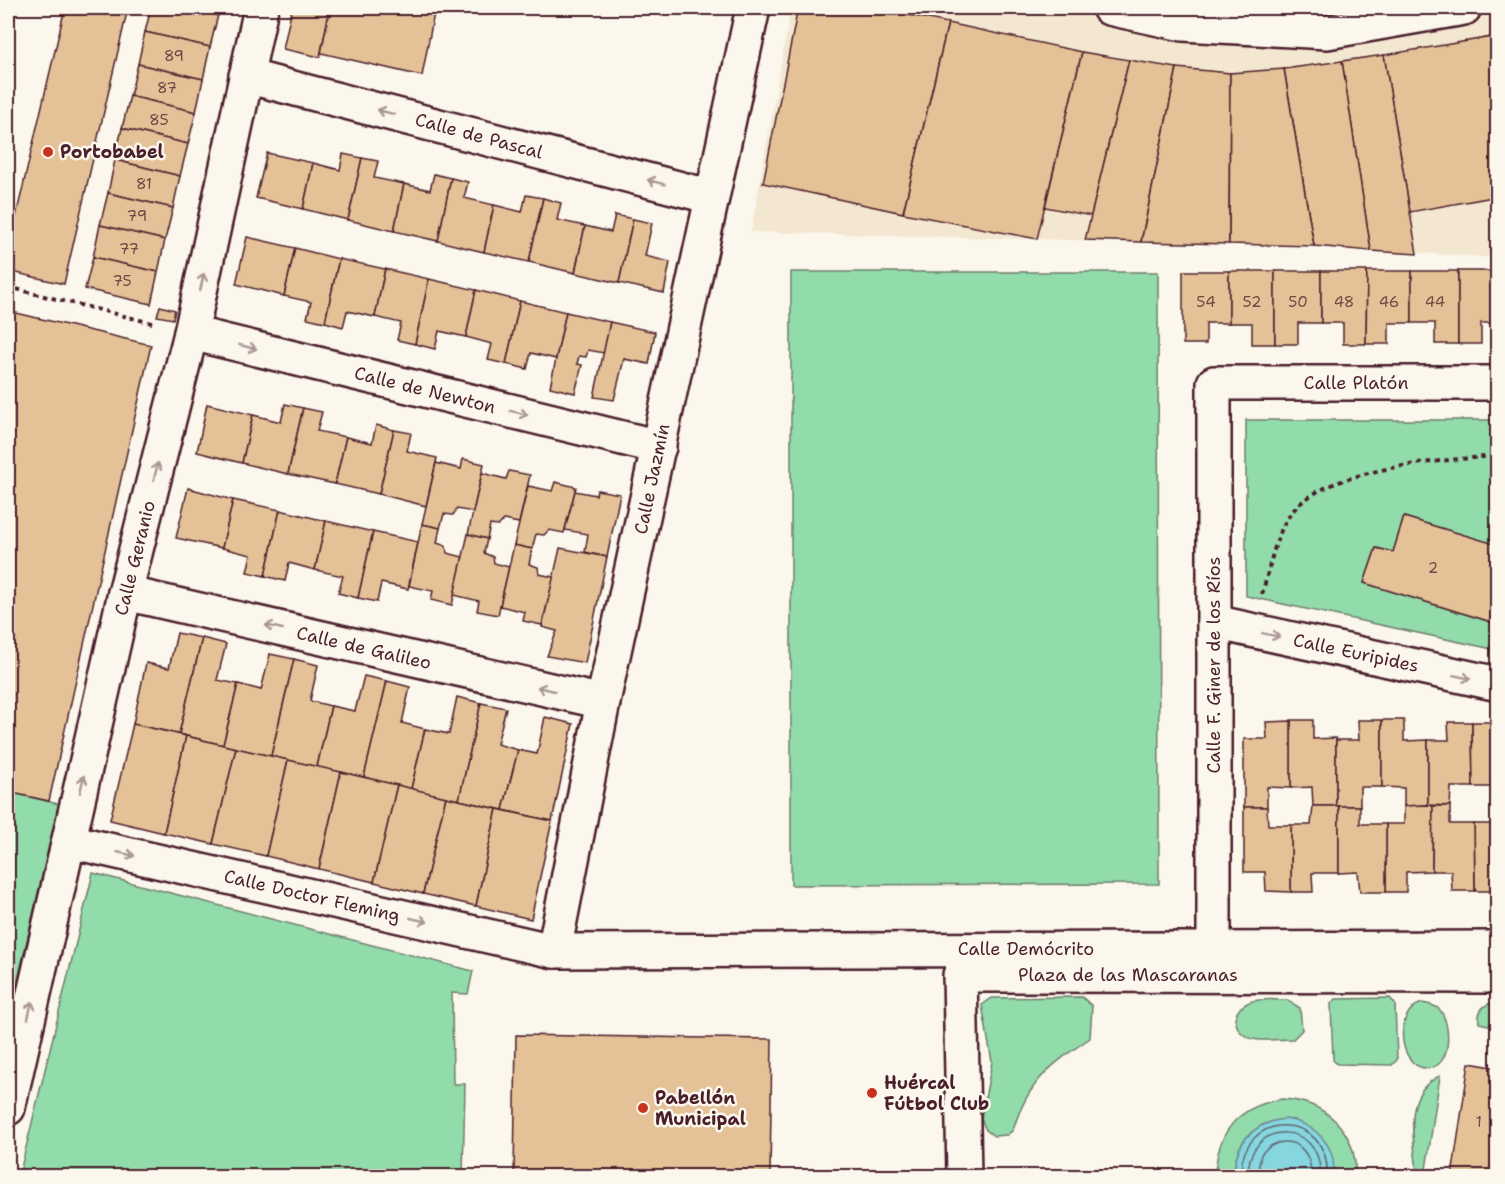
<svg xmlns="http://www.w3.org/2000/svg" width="1505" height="1184" viewBox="0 0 1505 1184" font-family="'Shantell Sans',sans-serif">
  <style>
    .built { fill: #f4e7d2 }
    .green { fill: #92dbab; stroke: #6e7d6b; stroke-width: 1.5 }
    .water { fill: #85d6df; stroke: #6d8d97; stroke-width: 1.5 }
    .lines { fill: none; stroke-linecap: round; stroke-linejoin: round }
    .shore { stroke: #626873; stroke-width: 1.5 }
    .building { fill: #e4c196; stroke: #4a1f2b; stroke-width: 1.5 }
    .minor-casing { stroke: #4a1f2b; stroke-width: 38 }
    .path { stroke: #4a1f2b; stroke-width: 4; stroke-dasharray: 4.5 4.5; stroke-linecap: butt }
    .minor { stroke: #fbf7ec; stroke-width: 33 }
    .oneway { stroke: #ab9695 }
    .poi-dot { fill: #c8321e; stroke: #fbf7ec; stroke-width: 2 }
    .labels { text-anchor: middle; stroke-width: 5; stroke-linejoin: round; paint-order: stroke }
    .number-label { font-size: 15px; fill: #704846 }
    .street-label { font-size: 18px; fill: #4a1f2b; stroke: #fbf7ec }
    .poi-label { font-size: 18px; font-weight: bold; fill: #4a1f2b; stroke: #fbf7ec; text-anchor: start }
  </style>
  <rect width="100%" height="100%" fill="#fbf7ec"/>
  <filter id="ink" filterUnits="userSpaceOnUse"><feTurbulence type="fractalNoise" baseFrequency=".0167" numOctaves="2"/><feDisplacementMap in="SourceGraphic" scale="12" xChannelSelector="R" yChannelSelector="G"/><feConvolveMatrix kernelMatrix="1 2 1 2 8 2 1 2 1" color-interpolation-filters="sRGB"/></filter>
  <g filter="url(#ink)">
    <polygon class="built" points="791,8 1497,8 1497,258 1314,246 751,232"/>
    <g class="green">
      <polygon points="791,272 1158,272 1159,884 791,885"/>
      <polygon points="1246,420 1497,420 1497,545 1404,517 1393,552 1376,548 1364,583 1497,624 1497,650 1246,596"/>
      <polygon points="8,792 59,804 8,1022"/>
      <polygon points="93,873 473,971 468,994 452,993 453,1084 465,1084 463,1176 19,1176"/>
      <path d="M 1082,997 L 1092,1006 L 1090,1038 C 1051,1065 1028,1081 1013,1130 L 1007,1135 L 994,1136 L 986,1130 L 981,1119 L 992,1062 L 982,1005 L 992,998 Z"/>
      <polygon points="1390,998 1395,1004 1397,1060 1392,1065 1337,1064 1333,1060 1331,1004 1336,999"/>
      <path d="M 1287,1000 L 1300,1008 L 1302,1030 L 1293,1039 C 1270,1039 1239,1048 1235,1018 C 1241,995 1268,1000 1287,1000 Z"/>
      <path d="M 1497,1001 L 1497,1027 L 1479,1023 C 1477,1009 1485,1004 1497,1001 Z"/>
      <path d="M 1422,1003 C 1429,1004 1434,1005 1439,1009 C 1451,1021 1452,1062 1433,1067 C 1400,1077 1390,1012 1422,1003 Z"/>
      <path d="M 1440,1076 L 1425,1176 L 1417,1176 C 1416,1143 1399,1094 1440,1076 Z"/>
      <path d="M 1282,1099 C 1326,1101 1358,1132 1355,1176 L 1333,1176 L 1334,1170 L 1295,1120 C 1260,1116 1232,1141 1235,1176 L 1215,1176 C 1217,1131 1237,1107 1282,1099 Z"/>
    </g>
    <path class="water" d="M 1285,1119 C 1314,1123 1338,1145 1333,1176 L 1235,1176 C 1233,1143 1253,1123 1285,1119 Z"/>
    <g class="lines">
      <g class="shore">
        <path d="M 1241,1176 C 1240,1107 1331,1111 1327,1176"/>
        <path d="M 1248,1176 C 1247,1117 1323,1120 1320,1176"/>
        <path d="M 1257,1176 L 1261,1154 C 1284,1130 1312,1144 1311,1176"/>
      </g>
    </g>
    <g class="building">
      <polygon points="65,8 128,8 64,284 8,271 8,250"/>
      <polygon points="151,8 185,8 218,15 210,47 145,32"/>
      <polygon points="185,8 220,8 218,15"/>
      <polygon points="292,8 330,8 320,57 283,49"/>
      <polygon points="330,8 435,8 422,76 321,53"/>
      <polygon points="798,8 875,8 948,23 903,213 763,183"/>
      <polygon points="948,23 1082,52 1037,239 903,213"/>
      <polygon points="145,32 210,47 203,79 138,64"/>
      <polygon points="1498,36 1498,196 1410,212 1384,55"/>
      <polygon points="1082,52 1129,60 1091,216 1045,207"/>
      <polygon points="1384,55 1410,212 1417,254 1371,251 1342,61"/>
      <polygon points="1129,60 1177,68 1141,242 1085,240"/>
      <polygon points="1342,61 1371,251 1314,246 1284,69"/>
      <polygon points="138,64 203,79 196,112 130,96"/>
      <polygon points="1177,68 1230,73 1229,244 1141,242"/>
      <polygon points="1284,69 1314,246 1229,244 1230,73"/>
      <polygon points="130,96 196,112 188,144 122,128"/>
      <polygon points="122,128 188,144 180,176 115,160"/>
      <polygon points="267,153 313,163 303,209 256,198"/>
      <polygon points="343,154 362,158 348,220 303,209 313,163 340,170"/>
      <polygon points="362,158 378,161 374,178 404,184 394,231 348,220"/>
      <polygon points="115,160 180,176 173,208 108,193"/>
      <polygon points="434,174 451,178 438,241 394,231 404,184 430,190"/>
      <polygon points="451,178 468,182 464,198 494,205 484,252 438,241"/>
      <polygon points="108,193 173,208 165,240 100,225"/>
      <polygon points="526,195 543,198 529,262 484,252 494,205 522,212"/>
      <polygon points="543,198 561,203 557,220 585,226 575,273 529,262"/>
      <polygon points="615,215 633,219 619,283 575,273 585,226 611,232"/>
      <polygon points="633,219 652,223 645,256 670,262 664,293 619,283"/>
      <polygon points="100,225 165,240 158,272 93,257"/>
      <polygon points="247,237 295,248 284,296 236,284"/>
      <polygon points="295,248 339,259 325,322 307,318 311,302 284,296"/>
      <polygon points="93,257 158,272 151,304 85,289"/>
      <polygon points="339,259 385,269 375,317 347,311 343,327 325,322"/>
      <polygon points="385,269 429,279 415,344 397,340 401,323 375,317"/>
      <polygon points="1183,271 1229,271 1229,323 1206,323 1206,344 1183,344"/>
      <polygon points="1229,271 1275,271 1275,344 1252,344 1252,323 1229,323"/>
      <polygon points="1275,271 1321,271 1321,323 1298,323 1298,344 1275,344"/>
      <polygon points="1321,271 1367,271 1366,344 1343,344 1343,323 1321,323"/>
      <polygon points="1367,271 1412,271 1412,323 1389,323 1389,344 1366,344"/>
      <polygon points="1412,271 1458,271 1458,344 1435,344 1435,323 1412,323"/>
      <polygon points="1458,271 1498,271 1498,323 1481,323 1481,344 1458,344"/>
      <polygon points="429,279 476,290 466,337 439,331 435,349 415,344"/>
      <polygon points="476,290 520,301 506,364 488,360 492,344 466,337"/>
      <polygon points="520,301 566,312 556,359 531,353 527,369 506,364"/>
      <polygon points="160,306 175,310 173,319 157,316"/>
      <polygon points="8,311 151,345 49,801 8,792"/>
      <polygon points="566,312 610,322 604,353 588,350 586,357 579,356 577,364 582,365 575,393 550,387"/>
      <polygon points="610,322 655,332 649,364 624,359 614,400 594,397"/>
      <polygon points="207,404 253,415 242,463 197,452"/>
      <polygon points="285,404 303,408 288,474 242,463 253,415 281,422"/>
      <polygon points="303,408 322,412 317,431 346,437 335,484 288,474"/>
      <polygon points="376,425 394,430 379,494 335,484 346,437 372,443"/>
      <polygon points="394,430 411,433 407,451 437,458 426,506 379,494"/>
      <polygon points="463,459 484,464 473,512 457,509 453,515 444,514 440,528 422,524 436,463 461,469"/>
      <polygon points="509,471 530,475 519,523 504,520 498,526 490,525 487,539 468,534 482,473 506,479"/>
      <polygon points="555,482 576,487 564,533 549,530 544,535 536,534 532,549 514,545 528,486 552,491"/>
      <polygon points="188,488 233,500 222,548 176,538"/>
      <polygon points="597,490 620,494 607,557 585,552 588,534 565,530 575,491 596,495"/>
      <polygon points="233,500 280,510 265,576 247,572 251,555 222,548"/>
      <polygon points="280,510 326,521 315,570 289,563 285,581 265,576"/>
      <polygon points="1404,517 1498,545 1498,624 1364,583 1376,548 1393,552"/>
      <polygon points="326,521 373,532 358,598 338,593 343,576 315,570"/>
      <polygon points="422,524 440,528 437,543 446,546 447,553 463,557 452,605 431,600 433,591 409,586"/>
      <polygon points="373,532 418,542 408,589 381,583 377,602 358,598"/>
      <polygon points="468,534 487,539 484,553 493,557 494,563 509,567 498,615 477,611 479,601 454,595"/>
      <polygon points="514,545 532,549 529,564 538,567 539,574 554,577 542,625 523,621 525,612 500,606"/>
      <polygon points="560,548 607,557 585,663 547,656 557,631 542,627"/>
      <polygon points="177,633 202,638 179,734 133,724 146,663 169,668"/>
      <polygon points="202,638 226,644 217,680 238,684 223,745 179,734"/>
      <polygon points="270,654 294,659 271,756 223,745 238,684 261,690"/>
      <polygon points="294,659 318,665 310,701 331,706 317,767 271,756"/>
      <polygon points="364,676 387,681 364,777 317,767 331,706 355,711"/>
      <polygon points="387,681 410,687 402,723 425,729 411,789 364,777"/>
      <polygon points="457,697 481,703 459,800 411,789 425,729 449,734"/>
      <polygon points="481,703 506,708 497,744 518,750 503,810 459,800"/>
      <polygon points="545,717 573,724 552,821 503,810 518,750 537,754"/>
      <polygon points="1291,720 1313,720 1313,739 1336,738 1336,806 1313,806 1312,787 1291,788"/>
      <polygon points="1358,720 1382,720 1382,787 1360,787 1360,806 1336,806 1336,740 1359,740"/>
      <polygon points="1382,720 1404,720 1404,741 1428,740 1428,805 1404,806 1404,788 1382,787"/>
      <polygon points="1291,721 1291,788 1267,787 1267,807 1244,807 1244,739 1267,739 1266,722"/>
      <polygon points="1448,722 1472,722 1473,787 1451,787 1450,806 1428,805 1428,740 1449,740"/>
      <polygon points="1472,722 1493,722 1494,742 1498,742 1498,805 1494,805 1493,787 1473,787"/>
      <polygon points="133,724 186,736 164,833 110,820"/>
      <polygon points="186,736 236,748 213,844 164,833"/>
      <polygon points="236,748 288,760 266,856 213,844"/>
      <polygon points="288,760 341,772 319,869 266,856"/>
      <polygon points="341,772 397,785 374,882 319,869"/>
      <polygon points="397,785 446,797 423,894 374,882"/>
      <polygon points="446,797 497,809 476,906 423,894"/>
      <polygon points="1428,805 1433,806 1432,871 1406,872 1406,892 1386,892 1386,824 1404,824 1404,806"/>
      <polygon points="1494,805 1498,805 1496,891 1475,891 1474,824 1494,824"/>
      <polygon points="1313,806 1339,806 1339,873 1312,873 1313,892 1291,892 1291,825 1311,825"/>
      <polygon points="1339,806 1360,806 1360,824 1386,824 1386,892 1360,892 1358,872 1339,873"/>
      <polygon points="1433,806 1450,806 1450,824 1474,824 1475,891 1452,891 1451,871 1432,871"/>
      <polygon points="1244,807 1267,807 1268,825 1291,825 1291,892 1266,891 1265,872 1244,872"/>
      <polygon points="497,809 552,821 531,919 476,906"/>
      <polygon points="516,1035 772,1039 770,1176 514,1176"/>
      <polygon points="1469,1063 1498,1068 1498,1176 1452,1176"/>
    </g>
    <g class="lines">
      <g class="minor-casing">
        <g id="minor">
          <polyline points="1109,8 1183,24 1327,32 1464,8"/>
          <polyline points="246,76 712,197"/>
          <polyline points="191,333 659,447"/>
          <polyline points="125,593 603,702"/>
          <polyline points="1214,622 1498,684"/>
          <polyline points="69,841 554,951 1498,948"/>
          <polyline points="1214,948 1214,383 1498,383"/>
          <polyline points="554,951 603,702 753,8"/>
          <polyline points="8,1108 125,593 191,333 261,8"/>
          <polyline points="964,1176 960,975 1498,976"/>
        </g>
      </g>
      <g class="path">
        <polyline points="8,287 156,324"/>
        <path d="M 1262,594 C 1270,568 1275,533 1292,512 C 1328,467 1444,460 1498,456"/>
      </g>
      <use href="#minor" class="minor"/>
    </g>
    <defs><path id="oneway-shaft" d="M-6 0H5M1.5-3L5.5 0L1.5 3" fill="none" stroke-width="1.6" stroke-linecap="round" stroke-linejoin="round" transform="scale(1.5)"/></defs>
    <g class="oneway">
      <use href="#oneway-shaft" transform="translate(386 112) rotate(-165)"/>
      <use href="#oneway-shaft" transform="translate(656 182) rotate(-165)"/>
      <use href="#oneway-shaft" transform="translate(202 282) rotate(-78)"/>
      <use href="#oneway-shaft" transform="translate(248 347) rotate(14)"/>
      <use href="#oneway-shaft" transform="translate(519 413) rotate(14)"/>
      <use href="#oneway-shaft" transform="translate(156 471) rotate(-76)"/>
      <use href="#oneway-shaft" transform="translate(274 627) rotate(-167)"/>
      <use href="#oneway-shaft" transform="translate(1271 635) rotate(12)"/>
      <use href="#oneway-shaft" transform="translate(1462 677) rotate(12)"/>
      <use href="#oneway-shaft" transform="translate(546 689) rotate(-167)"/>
      <use href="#oneway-shaft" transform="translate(82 784) rotate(-77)"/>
      <use href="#oneway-shaft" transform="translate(126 854) rotate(13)"/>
      <use href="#oneway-shaft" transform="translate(419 920) rotate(13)"/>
      <use href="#oneway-shaft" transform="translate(30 1010) rotate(-77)"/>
    </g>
  </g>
  <g class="poi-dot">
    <circle cx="48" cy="152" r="6"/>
    <circle cx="872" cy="1093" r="6"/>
    <circle cx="643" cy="1108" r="6"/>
  </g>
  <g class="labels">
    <g class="number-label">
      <text x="174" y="61">89</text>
      <text x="167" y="93">87</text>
      <text x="159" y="125">85</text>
      <text x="144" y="189">81</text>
      <text x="137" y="221">79</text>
      <text x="129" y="254">77</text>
      <text x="122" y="286">75</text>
      <text x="1206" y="307">54</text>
      <text x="1252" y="307">52</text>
      <text x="1298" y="307">50</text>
      <text x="1344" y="307">48</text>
      <text x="1389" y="307">46</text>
      <text x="1435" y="307">44</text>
      <text x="1433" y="573">2</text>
      <text x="1479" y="1127">1</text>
    </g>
    <g class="street-label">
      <text transform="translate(479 136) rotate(15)" y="6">Calle de Pascal</text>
      <text x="1356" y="389">Calle Platón</text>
      <text transform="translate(425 390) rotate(14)" y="6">Calle de Newton</text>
      <text transform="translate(652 479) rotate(-78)" y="6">Calle Jazmín</text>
      <text transform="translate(135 558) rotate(-76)" y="6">Calle Geranio</text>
      <text transform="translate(364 648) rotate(13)" y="6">Calle de Galileo</text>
      <text transform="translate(1356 653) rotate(12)" y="6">Calle Euripides</text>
      <text transform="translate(1214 665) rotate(-90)" y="6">Calle F. Giner de los Ríos</text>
      <text transform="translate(312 896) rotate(13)" y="6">Calle Doctor Fleming</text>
      <text x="1026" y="955">Calle Demócrito</text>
      <text x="1128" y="981">Plaza de las Mascaranas</text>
    </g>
    <g class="poi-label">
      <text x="60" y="158">Portobabel</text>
      <text x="884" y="1089">Huércal<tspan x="884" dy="21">Fútbol Club</tspan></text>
      <text x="655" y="1104">Pabellón<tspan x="655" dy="21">Municipal</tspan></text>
    </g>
  </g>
  <rect width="1505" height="1184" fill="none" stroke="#fbf7ec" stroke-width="30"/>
  <rect x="15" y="15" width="1475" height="1154" fill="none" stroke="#4a1f2b" stroke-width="2" filter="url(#ink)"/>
</svg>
